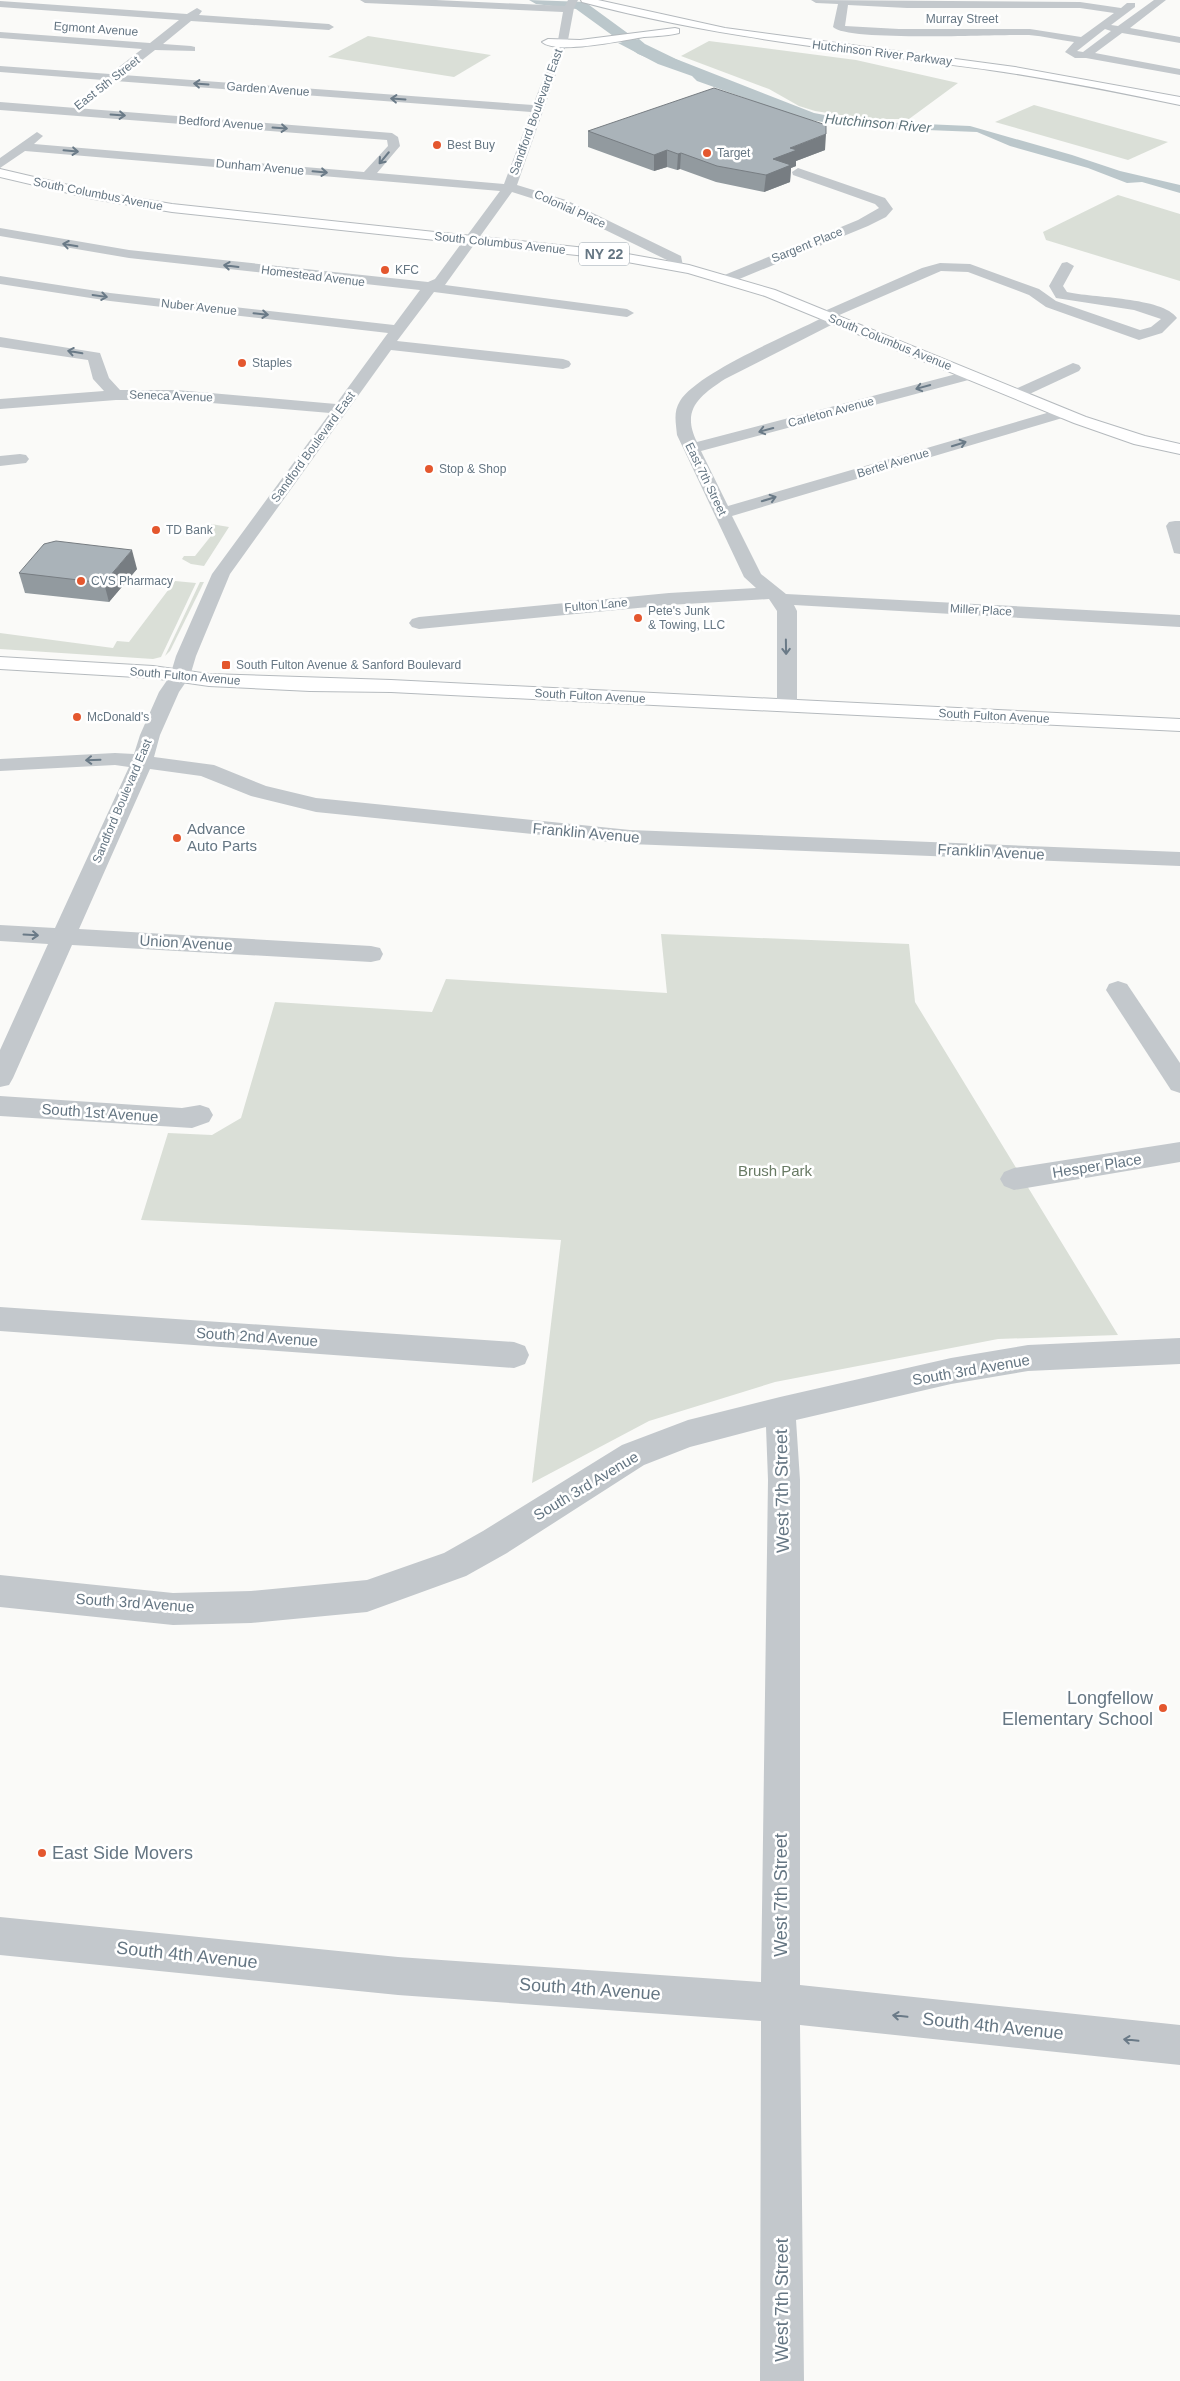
<svg xmlns="http://www.w3.org/2000/svg" width="1180" height="2381" viewBox="0 0 1180 2381" font-family="Helvetica,sans-serif">
  <style>
    .green { fill: #dadfd7 }
    .water { fill: #bbc7cb }
    .lines { fill: none; stroke-linecap: round; stroke-linejoin: round }
    .river { fill: #bbc7cb; fill-rule: evenodd }
    .major-casing { stroke: #b5babe; stroke-width: 2 }
    .highway-casing { stroke: #b4b9bd; stroke-width: 2 }
    .minor { fill: #c3c8cc; fill-rule: evenodd }
    .major { fill: #fff; fill-rule: evenodd }
    .highway { fill: #fff; fill-rule: evenodd }
    .wall { fill: #929a9f }
    .shaded-wall { fill: #777d82 }
    .building { fill: #aab3b9; stroke: #777d82 }
    .oneway { stroke: #6a7a87 }
    .poi-dot { fill: #e4572e; stroke: #fff; stroke-width: 2 }
    .labels { text-anchor: middle; stroke-width: 5; stroke-linejoin: round; paint-order: stroke }
    .far-street-label { font-size: 12px; fill: #657683; stroke: #fff }
    .far-poi-label { font-size: 12px; fill: #657683; stroke: #fff; text-anchor: start }
    .far-water-label { font-size: 14px; font-style: italic; fill: #60757c; stroke: #fff }
    .shield { fill: #fff; stroke: #939fa8; stroke-width: 1 }
    .shield-label { font-size: 14px; font-weight: bold; fill: #657683 }
    .poi-label { font-size: 15px; fill: #657683; stroke: #fff; text-anchor: start }
    .street-label { font-size: 15px; fill: #657683; stroke: #fff }
    .park-label { font-size: 15px; fill: #687a64; stroke: #fff }
    .near-street-label { font-size: 18px; fill: #657683; stroke: #fff }
    .near-poi-label { font-size: 18px; fill: #657683; stroke: #fff; text-anchor: end }
  </style>
  <rect width="100%" height="100%" fill="#fafaf8"/>
  <g class="green">
    <polygon points="368,36 491,55 454,77 328,57"/>
    <polygon points="709,41 856,60 958,83 909,119 866,119 815,111 799,106 769,89 681,56"/>
    <polygon points="1034,105 1168,142 1128,160 995,122"/>
    <polygon points="1118,195 1180,214 1180,281 1046,240 1043,232"/>
    <polygon points="211,524 229,527 204,566 191,564 182,559 184,556 195,556 215,531 207,528"/>
    <polygon points="175,581 196,583 161,657 153,659 0,649 0,633 113,648 117,641 129,642"/>
    <polygon points="200,582 204,582 170,651 165,656"/>
    <polygon points="661,934 909,944 915,1002 1118,1335 998,1339 775,1382 649,1421 532,1483 561,1240 141,1220 168,1133 212,1135 241,1118 275,1002 432,1012 446,979 667,993"/>
  </g>
  <polygon class="water" points="639,39 645,44 676,59 814,113 856,121 970,126 1072,155 1120,171 1180,185 1180,193 1142,182 1127,183 1088,168 1010,146 977,132 853,127 804,119 697,81 692,76 658,64 618,43"/>
  <g class="lines">
    <polygon class="river" points="529,0 585,2 648,48 680,61 683,64 675,69 638,54 576,9 536,4"/>
    <g class="major-casing">
      <g id="major">
        <polygon points="0,169 94,191 172,204 605,250 689,265 775,290 1086,417 1145,436 1180,444 1180,454 1134,444 1074,423 765,296 688,273 605,258 172,212 94,199 0,177"/>
        <polygon points="0,657 153,666 209,674 391,680 1180,719 1180,731 391,692 310,691 209,686 153,678 0,669"/>
      </g>
    </g>
    <g class="highway-casing">
      <g id="highway">
        <path d="M 581,0 L 598,0 L 725,28 L 1015,67 L 1180,97 L 1180,105 C 1117,92 1054,79 990,70 C 853,51 716,38 582,2 Z"/>
        <path d="M 675,28 L 679,29 L 679,33 C 668,36 656,36 644,37 C 625,40 556,55 542,42 L 548,39 L 580,40 Z"/>
      </g>
    </g>
    <g class="minor">
      <polygon points="360,0 436,0 565,6 568,0 578,0 574,8 568,40 517,185 566,200 681,256 683,266 681,269 671,269 669,261 556,206 512,192 445,285 627,309 634,313 627,317 434,292 397,341 563,359 569,361 571,364 569,367 563,369 391,350 230,574 196,656 190,676 179,692 160,735 154,757 214,765 266,786 316,798 630,830 1180,852 1180,866 630,844 316,812 251,796 201,776 150,769 79,929 371,946 380,948 383,954 380,960 371,962 72,945 13,1078 9,1085 0,1087 0,1050 48,944 0,941 0,925 55,928 129,767 115,765 0,771 0,759 115,753 134,754 140,735 159,692 170,676 176,656 212,574 330,413 176,400 116,400 0,409 0,399 104,391 93,379 88,360 0,347 0,337 100,353 109,378 120,390 176,390 336,404 388,333 110,301 0,284 0,276 110,293 394,325 420,290 129,258 0,236 0,228 129,250 428,282 435,279 500,191 25,151 0,168 0,158 37,132 43,136 34,144 364,172 388,146 387,140 0,110 0,102 392,133 398,137 400,146 377,173 504,184 531,112 115,81 107,85 103,84 103,80 0,72 0,66 110,74 142,49 0,38 0,32 150,43 179,20 0,7 0,1 187,14 197,8 202,11 199,15 329,24 334,27 329,30 191,21 163,44 191,46 195,47 195,51 155,50 123,75 533,105 558,40 563,12 365,3"/>
      <path d="M 811,0 L 1080,2 L 1121,8 L 1127,3 L 1135,3 L 1135,7 L 1111,25 L 1118,26 L 1154,0 L 1166,0 L 1130,28 L 1180,37 L 1180,43 L 1122,33 L 1095,53 L 1180,69 L 1180,75 L 1086,58 L 1075,58 L 1065,52 L 1074,42 C 1059,40 1044,36 1029,35 C 999,34 847,42 833,27 L 838,4 L 816,3 ZM 848,5 L 907,8 L 1080,8 L 1114,13 L 1081,37 L 1030,29 L 899,29 L 845,26 ZM 1105,29 L 1111,31 L 1083,52 L 1077,51 Z"/>
      <polygon points="798,168 885,198 893,209 886,217 868,226 732,282 722,282 720,279 722,276 858,220 879,208 875,204 793,175 792,172"/>
      <path d="M 1067,262 L 1074,266 L 1063,286 L 1067,292 C 1092,298 1163,297 1177,318 L 1162,333 L 1139,340 L 1046,307 L 1029,295 L 968,272 L 941,271 L 837,316 L 839,319 L 837,322 L 725,379 C 699,396 681,410 697,442 L 964,372 L 976,372 L 978,375 L 976,378 L 701,451 L 728,506 L 1057,410 L 1069,410 L 1071,413 L 1069,416 L 732,516 L 761,574 L 786,594 L 1180,615 L 1180,627 L 794,605 L 797,611 L 797,705 L 794,709 L 787,711 L 780,709 L 777,705 L 777,611 L 769,599 L 669,605 L 419,629 L 412,627 L 409,623 L 412,619 L 419,617 L 669,593 L 756,588 L 744,577 L 677,435 C 676,423 673,412 680,401 C 697,373 788,335 820,319 L 818,316 L 820,313 L 922,268 L 940,263 L 970,264 L 1039,289 L 1056,301 L 1140,330 L 1151,327 L 1161,319 L 1134,310 L 1056,298 L 1049,286 L 1062,263 Z"/>
      <polygon points="1073,363 1079,365 1081,368 1079,371 1023,397 1011,397 1009,394 1011,391"/>
      <polygon points="20,454 26,455 29,459 26,463 0,466 0,456"/>
      <polygon points="1175,521 1180,521 1180,554 1174,553 1166,526 1169,522"/>
      <polygon points="1118,981 1127,984 1180,1063 1180,1093 1171,1090 1106,990 1109,984"/>
      <polygon points="0,1096 182,1108 200,1105 209,1108 213,1115 209,1122 192,1128 0,1116"/>
      <polygon points="1180,1142 1180,1162 1014,1190 1004,1186 1000,1179 1004,1172 1014,1168"/>
      <polygon points="0,1307 514,1342 525,1346 529,1355 525,1364 514,1368 0,1331"/>
      <polygon points="1180,1338 1180,1364 1028,1371 951,1384 796,1420 800,1480 800,1985 1180,2025 1180,2065 800,2025 804,2381 760,2381 761,2021 398,1995 0,1955 0,1917 398,1957 761,1982 768,1480 766,1427 690,1447 644,1465 507,1553 466,1576 367,1612 251,1623 173,1625 0,1607 0,1575 173,1593 251,1591 367,1580 444,1553 483,1531 622,1445 688,1420 780,1397 951,1358 1028,1345"/>
    </g>
    <use href="#major" class="major"/>
    <use href="#highway" class="highway"/>
  </g>
  <g class="wall">
    <polygon points="588,131 825,150 796,161 796,166 791,168 790,182 764,192 716,182 680,169 677,170 667,167 654,171 588,147"/>
    <polygon points="137,569 109,602 25,593 19,573"/>
  </g>
  <g class="shaded-wall">
    <polygon points="826,134 825,150 796,161 796,166 791,168 790,182 764,192 766,175 773,159 790,148"/>
    <polygon points="667,150 667,167 654,171 654,155"/>
    <polygon points="681,153 680,169 677,170 678,154"/>
    <polygon points="132,550 137,569 109,602 104,583"/>
  </g>
  <g class="building">
    <polygon points="714,88 826,125 826,134 790,148 797,150 773,159 791,165 766,175 717,166 681,153 678,154 667,150 654,155 588,131"/>
    <polygon points="56,541 132,550 104,583 19,573 44,544"/>
  </g>
  <defs><path id="oneway-shaft" d="M-6 0H5M1.5-3L5.5 0L1.5 3" fill="none" stroke-width="1.6" stroke-linecap="round" stroke-linejoin="round" transform="scale(1.25)"/></defs>
  <g class="oneway">
    <use href="#oneway-shaft" transform="translate(201 84) rotate(-176)"/>
    <use href="#oneway-shaft" transform="translate(398 99) rotate(-176)"/>
    <use href="#oneway-shaft" transform="translate(118 115) rotate(4)"/>
    <use href="#oneway-shaft" transform="translate(280 128) rotate(4)"/>
    <use href="#oneway-shaft" transform="translate(71 151) rotate(5)"/>
    <use href="#oneway-shaft" transform="translate(384 158) rotate(130)"/>
    <use href="#oneway-shaft" transform="translate(320 172) rotate(5)"/>
    <use href="#oneway-shaft" transform="translate(70 245) rotate(-171)"/>
    <use href="#oneway-shaft" transform="translate(231 266) rotate(-173)"/>
    <use href="#oneway-shaft" transform="translate(100 296) rotate(8)"/>
    <use href="#oneway-shaft" transform="translate(261 314) rotate(6)"/>
    <use href="#oneway-shaft" transform="translate(75 352) rotate(-170)"/>
    <use href="#oneway-shaft" transform="translate(923 387) rotate(165)"/>
    <use href="#oneway-shaft" transform="translate(766 430) rotate(165)"/>
    <use href="#oneway-shaft" transform="translate(959 444) rotate(-17)"/>
    <use href="#oneway-shaft" transform="translate(769 499) rotate(-17)"/>
    <use href="#oneway-shaft" transform="translate(786 647) rotate(89)"/>
    <use href="#oneway-shaft" transform="translate(93 760) rotate(178)"/>
    <use href="#oneway-shaft" transform="translate(31 935) rotate(3)"/>
    <use href="#oneway-shaft" transform="translate(900 2016) rotate(-174)"/>
    <use href="#oneway-shaft" transform="translate(1131 2040) rotate(-174)"/>
  </g>
  <g class="poi-dot">
    <circle cx="437" cy="145" r="5"/>
    <circle cx="707" cy="153" r="5"/>
    <circle cx="385" cy="270" r="5"/>
    <circle cx="242" cy="363" r="5"/>
    <circle cx="429" cy="469" r="5"/>
    <circle cx="156" cy="530" r="5"/>
    <circle cx="81" cy="581" r="5"/>
    <circle cx="638" cy="618" r="5"/>
    <rect x="221" y="660" width="10" height="10" rx="2.5"/>
    <circle cx="77" cy="717" r="5"/>
    <circle cx="177" cy="838" r="5"/>
    <circle cx="1163" cy="1708" r="5"/>
    <circle cx="42" cy="1853" r="5"/>
  </g>
  <g class="labels">
    <g class="far-street-label">
      <text x="962" y="23">Murray Street</text>
      <text transform="translate(96 29) rotate(4)" y="4">Egmont Avenue</text>
      <text transform="translate(882 53) rotate(7)" y="4">Hutchinson River Parkway</text>
      <text transform="translate(107 83) rotate(-38)" y="4">East 5th Street</text>
      <text transform="translate(268 89) rotate(4)" y="4">Garden Avenue</text>
      <text transform="translate(536 112) rotate(-70)" y="4">Sandford Boulevard East</text>
      <text transform="translate(221 123) rotate(4)" y="4">Bedford Avenue</text>
      <text transform="translate(260 167) rotate(5)" y="4">Dunham Avenue</text>
      <text transform="translate(98 194) rotate(11)" y="4">South Columbus Avenue</text>
      <text transform="translate(570 209) rotate(24)" y="4">Colonial Place</text>
      <text transform="translate(500 243) rotate(6)" y="4">South Columbus Avenue</text>
      <text transform="translate(807 245) rotate(-22)" y="4">Sargent Place</text>
      <text transform="translate(313 276) rotate(7)" y="4">Homestead Avenue</text>
      <text transform="translate(199 307) rotate(6)" y="4">Nuber Avenue</text>
      <text transform="translate(890 342) rotate(22)" y="4">South Columbus Avenue</text>
      <text transform="translate(171 396) rotate(2)" y="4">Seneca Avenue</text>
      <text transform="translate(831 412) rotate(-15)" y="4">Carleton Avenue</text>
      <text transform="translate(313 447) rotate(-54)" y="4">Sandford Boulevard East</text>
      <text transform="translate(893 463) rotate(-17)" y="4">Bertel Avenue</text>
      <text transform="translate(706 479) rotate(64)" y="4">East 7th Street</text>
      <text transform="translate(596 605) rotate(-5)" y="4">Fulton Lane</text>
      <text transform="translate(981 610) rotate(3)" y="4">Miller Place</text>
      <text transform="translate(185 676) rotate(5)" y="4">South Fulton Avenue</text>
      <text transform="translate(590 696) rotate(3)" y="4">South Fulton Avenue</text>
      <text transform="translate(994 716) rotate(3)" y="4">South Fulton Avenue</text>
      <text transform="translate(122 801) rotate(-67)" y="4">Sandford Boulevard East</text>
    </g>
    <g class="far-poi-label">
      <text x="447" y="149">Best Buy</text>
      <text x="717" y="157">Target</text>
      <text x="395" y="274">KFC</text>
      <text x="252" y="367">Staples</text>
      <text x="439" y="473">Stop &amp; Shop</text>
      <text x="166" y="534">TD Bank</text>
      <text x="91" y="585">CVS Pharmacy</text>
      <text x="648" y="615">Pete's Junk<tspan x="648" dy="14">&amp; Towing, LLC</tspan></text>
      <text x="236" y="669">South Fulton Avenue &amp; Sanford Boulevard</text>
      <text x="87" y="721">McDonald's</text>
    </g>
    <g class="far-water-label">
      <text transform="translate(878 123) rotate(5)" y="5">Hutchinson River</text>
    </g>
    <rect class="shield" x="579" y="242.5" width="50" height="23" rx="4"/>
    <g class="shield-label">
      <text x="604" y="259">NY 22</text>
    </g>
    <g class="poi-label">
      <text x="187" y="834">Advance<tspan x="187" dy="17">Auto Parts</tspan></text>
    </g>
    <g class="street-label">
      <text transform="translate(586 833) rotate(5)" y="5">Franklin Avenue</text>
      <text transform="translate(991 852) rotate(3)" y="5">Franklin Avenue</text>
      <text transform="translate(186 943) rotate(3)" y="5">Union Avenue</text>
      <text transform="translate(100 1113) rotate(4)" y="5">South 1st Avenue</text>
      <text transform="translate(1097 1166) rotate(-9)" y="5">Hesper Place</text>
      <text transform="translate(257 1337) rotate(4)" y="5">South 2nd Avenue</text>
      <text transform="translate(971 1370) rotate(-10)" y="5">South 3rd Avenue</text>
      <text transform="translate(586 1486) rotate(-31)" y="5">South 3rd Avenue</text>
      <text transform="translate(135 1603) rotate(4)" y="5">South 3rd Avenue</text>
    </g>
    <g class="park-label">
      <text x="775" y="1176">Brush Park</text>
    </g>
    <g class="near-street-label">
      <text transform="translate(782 1491) rotate(-91)" y="6">West 7th Street</text>
      <text transform="translate(781 1895) rotate(-90)" y="6">West 7th Street</text>
      <text transform="translate(187 1955) rotate(6)" y="6">South 4th Avenue</text>
      <text transform="translate(590 1989) rotate(4)" y="6">South 4th Avenue</text>
      <text transform="translate(993 2026) rotate(6)" y="6">South 4th Avenue</text>
      <text transform="translate(782 2300) rotate(-90)" y="6">West 7th Street</text>
    </g>
    <g class="near-poi-label">
      <text x="1153" y="1704">Longfellow<tspan x="1153" dy="21">Elementary School</tspan></text>
      <text x="52" y="1859" text-anchor="start">East Side Movers</text>
    </g>
  </g>
</svg>
